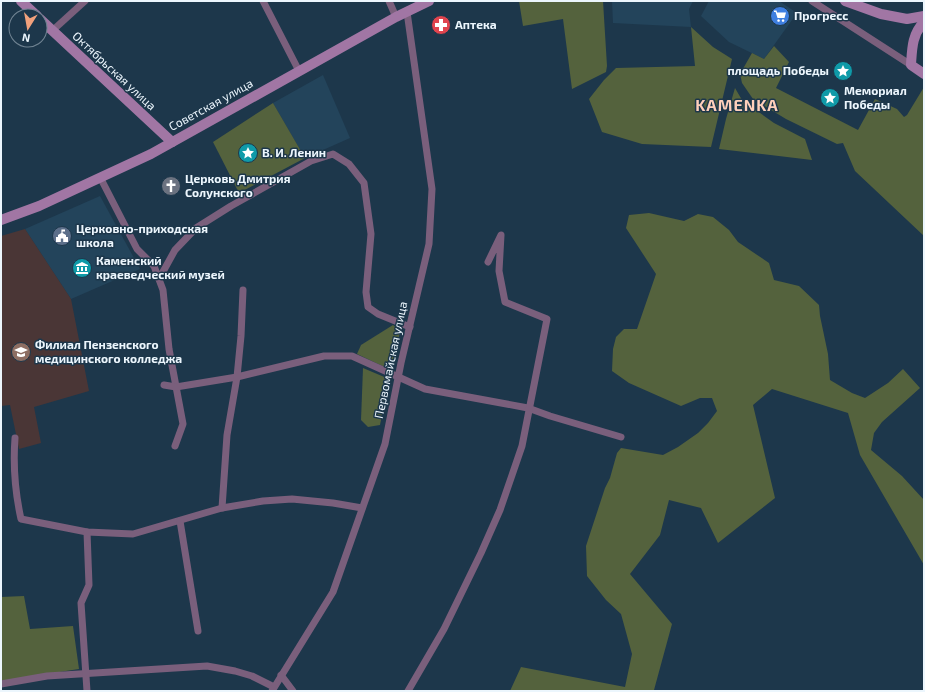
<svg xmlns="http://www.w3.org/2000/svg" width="925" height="692" viewBox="0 0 925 692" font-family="'Exo 2',sans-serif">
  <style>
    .built { fill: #23445b }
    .education { fill: #4a3636 }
    .green { fill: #54623d }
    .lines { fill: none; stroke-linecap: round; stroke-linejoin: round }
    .street { stroke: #7a5f7c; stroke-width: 7 }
    .secondary { stroke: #a176a4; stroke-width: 10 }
    .labels { text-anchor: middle; stroke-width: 3; stroke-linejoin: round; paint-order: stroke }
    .poi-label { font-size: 12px; font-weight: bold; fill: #ecf6fd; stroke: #1d374b; text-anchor: start }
    .street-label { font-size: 12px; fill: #ecf6fd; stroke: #1d374b }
    .district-label { font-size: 16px; font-weight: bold; letter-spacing: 1px; fill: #ffd0bb; stroke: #1d374b }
  </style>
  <rect width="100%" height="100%" fill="#1d374b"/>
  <g class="built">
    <polygon points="612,1 693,1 689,9 691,27 613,23"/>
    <polygon points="709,1 779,1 797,13 764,59 729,42 701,16"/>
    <polygon points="323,75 350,138 305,158 273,103"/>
    <polygon points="100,196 140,269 71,299 25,229"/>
  </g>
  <polygon class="education" points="25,229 71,299 89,391 34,407 41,443 19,449 10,405 1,406 1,236"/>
  <g class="green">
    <polygon points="519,1 603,1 607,66 606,72 572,89 563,19 523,26"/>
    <polygon points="691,27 713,47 732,59 711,147 642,144 602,132 589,99 604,80 616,68 695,66"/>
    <polygon points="774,46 789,62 776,88 858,130 875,99 897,109 904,117 907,115 924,87 924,236 855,171 843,143 837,144 786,119 753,99 742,83 740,74 752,53 764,59"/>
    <polygon points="735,88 742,100 774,123 805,139 812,160 719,149 726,119"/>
    <polygon points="273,103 305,158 239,193 213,142"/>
    <polygon points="649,213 684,221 698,214 713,217 729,230 738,242 769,263 774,280 799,286 819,305 820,316 828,354 830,380 852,393 865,398 888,383 903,369 920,388 882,422 874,433 871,450 902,476 924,500 924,565 860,455 848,413 772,389 753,405 775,498 718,543 701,508 669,500 660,535 630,574 672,624 654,690 652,691 510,691 521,667 625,687 632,654 621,614 606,600 587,576 586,546 605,488 610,478 617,453 621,448 663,455 678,447 698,433 708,423 717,411 712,398 700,398 681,406 629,383 612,371 613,349 616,337 624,329 637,329 656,274 626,228 629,215"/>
    <polygon points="393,325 400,331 393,371 357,354 361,345"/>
    <polygon points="363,368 389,379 380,425 368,427 361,420"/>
    <polygon points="24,596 30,629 73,626 79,669 1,681 1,597"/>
  </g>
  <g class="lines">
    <g class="street">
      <polyline points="263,1 299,71"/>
      <polyline points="389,1 396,17"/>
      <polyline points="812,1 911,65"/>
      <polyline points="52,31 85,1"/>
      <polyline points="100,177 137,249 154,266 163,290 169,349 183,424 175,446"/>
      <polyline points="159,279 175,250 196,228 231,206 311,161 333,154 349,164 364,183 371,234 366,292 368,307 378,314 410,327"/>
      <polyline points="164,385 176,387 237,377 324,356 352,356 425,389 528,408 550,416 621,437"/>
      <path d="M 15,438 C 13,465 15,492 21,519 L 87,532 L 133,534 L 222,508 L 263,501 L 292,499 L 333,503 L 362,508"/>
      <polyline points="222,508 227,435 237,377 241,336 243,290"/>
      <polyline points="180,521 198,631"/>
      <polyline points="281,675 293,691"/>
      <polyline points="1,684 47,676 207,666 235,671 252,676 274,687"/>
      <polyline points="87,691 81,603 89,585 87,532"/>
      <polyline points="272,691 333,592 385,444 401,363 429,244 432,189 407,12"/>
      <polyline points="408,691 444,629 481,553 500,510 522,446 547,319 505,302 499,271 501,235 488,262"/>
    </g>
    <g class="secondary">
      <polyline points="21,1 37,16"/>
      <polyline points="845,1 881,14 907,19 924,16"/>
      <polyline points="40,19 172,142"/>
      <path d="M 924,22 C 912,34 912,49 911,65 L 924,74"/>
      <polyline points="1,220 39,206 151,154 396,17 429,1"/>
    </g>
  </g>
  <defs>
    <g id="supermarket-disc" transform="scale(1)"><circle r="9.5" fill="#3f7fe0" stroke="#1d374b"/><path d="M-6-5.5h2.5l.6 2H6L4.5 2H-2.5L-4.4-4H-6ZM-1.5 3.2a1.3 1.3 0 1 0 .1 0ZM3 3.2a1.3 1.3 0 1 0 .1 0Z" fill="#fff"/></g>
    <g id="pharmacy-disc" transform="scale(1)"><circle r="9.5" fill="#e0444e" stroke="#1d374b"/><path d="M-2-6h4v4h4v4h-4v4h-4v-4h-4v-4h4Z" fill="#fff"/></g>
    <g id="sight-disc" transform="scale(1)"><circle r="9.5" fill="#0f9aa8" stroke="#1d374b"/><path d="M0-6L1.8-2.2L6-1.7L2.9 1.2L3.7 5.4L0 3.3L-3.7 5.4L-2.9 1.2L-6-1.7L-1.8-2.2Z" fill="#fff"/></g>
    <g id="church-disc" transform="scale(1)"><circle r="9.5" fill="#6b7280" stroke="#1d374b"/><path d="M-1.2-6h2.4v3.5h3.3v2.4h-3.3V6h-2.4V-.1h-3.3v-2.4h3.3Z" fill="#fff"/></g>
    <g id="civic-disc" transform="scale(1)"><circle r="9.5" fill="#5c6f8a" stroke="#1d374b"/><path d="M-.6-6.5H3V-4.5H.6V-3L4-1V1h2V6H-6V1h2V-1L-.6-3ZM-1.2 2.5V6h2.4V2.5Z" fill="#fff"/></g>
    <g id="museum-disc" transform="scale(1)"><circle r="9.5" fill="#0f9aa8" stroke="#1d374b"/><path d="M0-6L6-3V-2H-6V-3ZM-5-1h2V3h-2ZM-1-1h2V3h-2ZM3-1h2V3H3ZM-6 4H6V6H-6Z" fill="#fff"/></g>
    <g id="university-disc" transform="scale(1)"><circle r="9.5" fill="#8d6e63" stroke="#1d374b"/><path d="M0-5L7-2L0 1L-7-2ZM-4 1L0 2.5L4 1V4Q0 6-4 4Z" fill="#fff"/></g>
  </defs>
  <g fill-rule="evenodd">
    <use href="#supermarket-disc" x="780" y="16"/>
    <use href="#pharmacy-disc" x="441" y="25"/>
    <use href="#sight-disc" x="843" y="71"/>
    <use href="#sight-disc" x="830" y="98"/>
    <use href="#sight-disc" x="248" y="153"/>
    <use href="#church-disc" x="171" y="186"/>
    <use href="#civic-disc" x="62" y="236"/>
    <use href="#museum-disc" x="82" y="268"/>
    <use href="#university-disc" x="21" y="352"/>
  </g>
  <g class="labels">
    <g class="poi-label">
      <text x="794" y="20">Прогресс</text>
      <text x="455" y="29">Аптека</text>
      <text x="829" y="75" text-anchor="end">площадь Победы</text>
      <text x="844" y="95">Мемориал<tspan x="844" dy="14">Победы</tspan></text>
      <text x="262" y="157">В. И. Ленин</text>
      <text x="185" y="183">Церковь Дмитрия<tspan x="185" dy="14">Солунского</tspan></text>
      <text x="76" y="233">Церковно-приходская<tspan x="76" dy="14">школа</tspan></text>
      <text x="96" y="265">Каменский<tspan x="96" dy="14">краеведческий музей</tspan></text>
      <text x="35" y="349">Филиал Пензенского<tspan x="35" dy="14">медицинского колледжа</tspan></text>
    </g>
    <g class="street-label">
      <text transform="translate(114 71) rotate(43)" y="4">Октябрьская улица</text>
      <text transform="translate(211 105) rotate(-29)" y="4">Советская улица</text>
      <text transform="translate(391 360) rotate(-78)" y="4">Первомайская улица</text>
    </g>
    <g class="district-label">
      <text x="737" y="111">KAMENKA</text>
    </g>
  </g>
  <rect width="925" height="692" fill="none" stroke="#ecf6fd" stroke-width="4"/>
  <g transform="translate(28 28) rotate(191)"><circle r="19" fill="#1d374b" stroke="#708392"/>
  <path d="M0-3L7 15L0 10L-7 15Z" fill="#f1a17c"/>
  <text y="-6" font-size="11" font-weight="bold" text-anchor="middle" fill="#ecf6fd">N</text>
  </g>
</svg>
